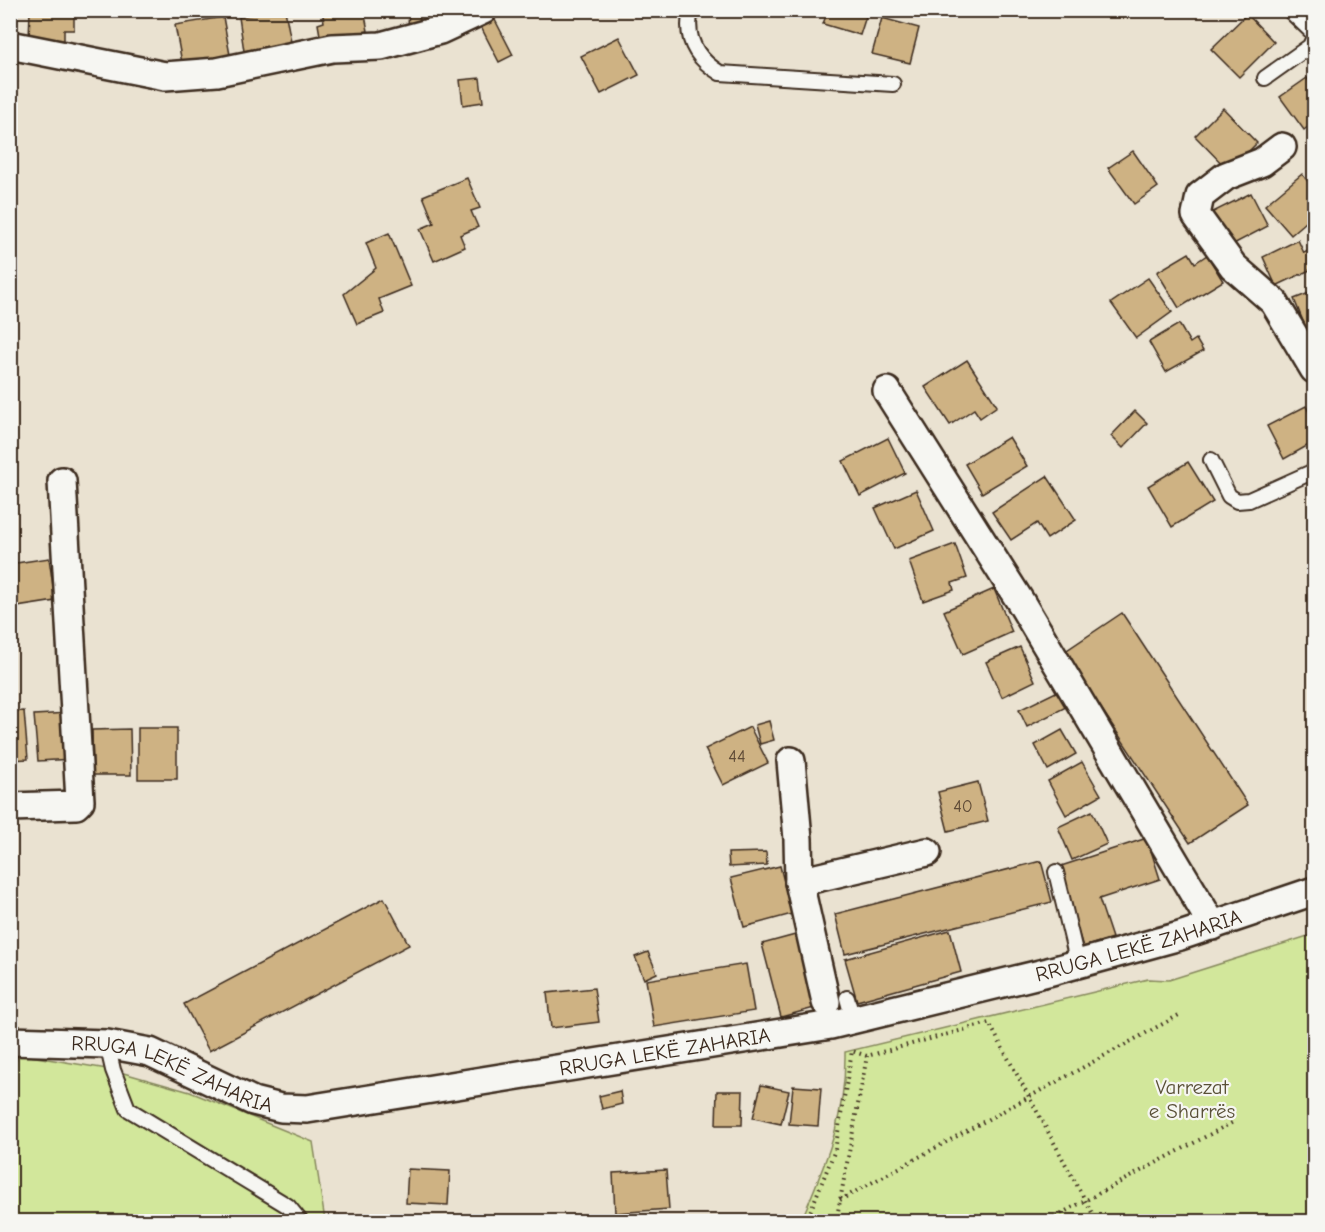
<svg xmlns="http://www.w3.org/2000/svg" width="1325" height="1232" viewBox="0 0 1325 1232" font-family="'Comic Neue',sans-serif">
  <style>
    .green { fill: #d2e79b; stroke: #86885c; stroke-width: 1.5 }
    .building { fill: #ceb283; stroke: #3b2a1e; stroke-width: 1.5 }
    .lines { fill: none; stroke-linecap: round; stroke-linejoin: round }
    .service-casing { stroke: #3b2a1e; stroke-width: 18 }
    .minor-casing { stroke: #3b2a1e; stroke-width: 32 }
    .path { stroke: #3b2a1e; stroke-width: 4; stroke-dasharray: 1.5 4.5; stroke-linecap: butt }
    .service { stroke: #f6f6f2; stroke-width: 14 }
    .minor { stroke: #f6f6f2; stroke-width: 27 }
    .labels { text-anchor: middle; stroke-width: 4.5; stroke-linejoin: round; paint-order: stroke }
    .number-label { font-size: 18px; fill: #604c37 }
    .street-label { font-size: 21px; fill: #3b2a1e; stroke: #f6f6f2 }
    .park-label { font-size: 21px; fill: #595037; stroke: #f6f6f2 }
  </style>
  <rect width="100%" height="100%" fill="#eae2d1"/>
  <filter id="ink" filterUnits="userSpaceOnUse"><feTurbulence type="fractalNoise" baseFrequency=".0167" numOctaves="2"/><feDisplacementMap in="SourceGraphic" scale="12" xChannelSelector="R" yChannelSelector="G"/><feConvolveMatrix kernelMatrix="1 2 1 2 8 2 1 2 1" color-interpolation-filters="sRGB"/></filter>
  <g filter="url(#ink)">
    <g class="green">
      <path d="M 1314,934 L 1314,1221 L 801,1221 C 826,1162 846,1118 845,1052 L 1148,979 L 1169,980 Z"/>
      <polygon points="18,1054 113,1070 190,1092 313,1142 325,1221 11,1222 10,1089"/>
    </g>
    <g class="building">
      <polygon points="30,10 74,10 74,30 64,30 64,42 29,41"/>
      <polygon points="276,10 285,10 291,42 244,51 239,17"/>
      <polygon points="322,10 364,10 368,31 321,41 318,24 324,22"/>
      <polygon points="409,10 420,11 419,26 408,26"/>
      <polygon points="828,10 868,10 860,35 823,24"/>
      <polygon points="1247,14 1274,42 1239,77 1211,49"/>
      <polygon points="223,17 230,55 182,63 175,25"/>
      <polygon points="494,18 513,55 499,62 480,25"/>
      <polygon points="882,18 919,28 910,63 872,54"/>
      <polygon points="619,37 639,75 601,94 581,56"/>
      <polygon points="480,78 483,102 463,105 460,80"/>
      <polygon points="1307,78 1314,89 1314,122 1304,130 1280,97"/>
      <polygon points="1223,108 1257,143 1229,171 1195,136"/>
      <polygon points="1133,151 1158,187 1134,204 1108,168"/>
      <polygon points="1302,174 1314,189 1314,215 1291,235 1265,205"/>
      <polygon points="467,178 480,208 471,211 478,227 460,235 465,247 434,261 420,229 434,223 423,196"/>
      <polygon points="1251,193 1268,226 1224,249 1207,215"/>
      <polygon points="389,233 411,286 379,299 384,313 357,324 344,294 376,268 366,243"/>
      <polygon points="1298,240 1304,253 1310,250 1314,268 1276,286 1263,257"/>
      <polygon points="1189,253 1195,263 1207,255 1223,281 1179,308 1157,272"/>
      <polygon points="1148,278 1172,312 1136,338 1111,303"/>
      <polygon points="1314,291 1314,334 1309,336 1294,299"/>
      <polygon points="1179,324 1190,343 1196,339 1203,351 1166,372 1149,342"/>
      <polygon points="967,360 997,406 980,418 974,409 950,425 925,387"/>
      <polygon points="1306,406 1314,422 1314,442 1284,459 1267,426"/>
      <polygon points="1135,411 1147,423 1123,448 1111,436"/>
      <polygon points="1009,437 1027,466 982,493 965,464"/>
      <polygon points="888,438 905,473 860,496 843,461"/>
      <polygon points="1188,462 1213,502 1172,527 1148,486"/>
      <polygon points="1047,476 1076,520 1047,539 1037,523 1011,540 992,512"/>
      <polygon points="916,490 934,531 894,549 875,508"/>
      <polygon points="955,544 967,578 952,583 954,590 923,601 909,561"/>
      <polygon points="49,558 55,601 10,608 10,564"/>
      <polygon points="994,589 1012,632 963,654 944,611"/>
      <polygon points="1122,613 1248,805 1190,843 1064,652"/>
      <polygon points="1020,647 1035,681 1002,697 986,662"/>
      <polygon points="1058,691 1066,707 1027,727 1019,710"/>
      <polygon points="24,711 28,759 10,760 10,712"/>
      <polygon points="69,713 73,759 38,761 34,715"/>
      <polygon points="769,721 774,740 760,744 755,725"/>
      <polygon points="750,727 768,763 723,785 705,749"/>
      <rect x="138" y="728" width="39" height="51"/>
      <polygon points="130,729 131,775 93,775 92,730"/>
      <polygon points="1062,730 1076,754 1048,770 1035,745"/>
      <polygon points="1082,762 1101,795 1066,815 1048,781"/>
      <polygon points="978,782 988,821 948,831 938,792"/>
      <polygon points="1092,811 1107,844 1072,860 1058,827"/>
      <polygon points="1147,838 1160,879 1099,899 1112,938 1083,947 1058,867"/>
      <polygon points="766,852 767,865 729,867 728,853"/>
      <polygon points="1041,861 1052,902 845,954 835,914"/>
      <polygon points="780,866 792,914 744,927 731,878"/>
      <polygon points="384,898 409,945 209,1051 184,1004"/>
      <polygon points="950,930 961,972 857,1001 845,959"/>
      <polygon points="799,934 818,1007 781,1017 762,944"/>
      <polygon points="648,952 657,973 644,979 635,957"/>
      <polygon points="746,964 754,1011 654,1027 646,980"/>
      <polygon points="594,988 599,1022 551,1028 547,993"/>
      <polygon points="761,1085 789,1091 781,1124 753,1118"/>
      <polygon points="793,1086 821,1088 818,1126 789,1124"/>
      <polygon points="620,1091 622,1104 602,1109 599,1096"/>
      <polygon points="717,1091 743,1091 742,1125 716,1125"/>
      <polygon points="408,1169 450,1171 448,1205 406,1203"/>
      <polygon points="666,1170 669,1209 615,1213 613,1173"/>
    </g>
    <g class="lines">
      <g class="service-casing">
        <g id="service">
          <path d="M 691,10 C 684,39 697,59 720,73 L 893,84"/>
          <polyline points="1289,10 1314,34"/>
          <polyline points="1265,78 1310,46 1314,37"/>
          <polyline points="1211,460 1229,496 1237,501 1249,500 1314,471"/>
          <polyline points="1056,872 1078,964"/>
          <polyline points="847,998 853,1020"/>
          <polyline points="107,1044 113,1070 128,1109 288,1206 301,1222"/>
        </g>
      </g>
      <g class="minor-casing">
        <g id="minor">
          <polyline points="10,45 165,76 217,72 332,48 381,46 440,30 483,10"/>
          <polyline points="1282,147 1262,162 1226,176 1200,196 1196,215 1233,266 1274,302 1314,369"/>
          <polyline points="887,391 1020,601 1213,926"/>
          <polyline points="791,761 798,839 799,882 826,1002"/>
          <polyline points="10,807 76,805 80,801 62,481"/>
          <polyline points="799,882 927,852"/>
          <path id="s1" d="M 10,1041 L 107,1044 L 150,1052 L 253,1101 L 281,1108 L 307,1109 L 831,1025 L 1048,972 L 1180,936 L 1314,891"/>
        </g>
      </g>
      <g class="path">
        <polyline points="840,1200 1179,1015"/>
        <polyline points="806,1222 835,1150 852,1051 867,1056 989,1023 1097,1222"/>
        <polyline points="836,1222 867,1056"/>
        <polyline points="1045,1222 1235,1121"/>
      </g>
      <use href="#service" class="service"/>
      <use href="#minor" class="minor"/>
    </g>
  </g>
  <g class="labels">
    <g class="number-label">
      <text x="737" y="762">44</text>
      <text x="963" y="812">40</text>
    </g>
    <g class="street-label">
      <text dy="7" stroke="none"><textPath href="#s1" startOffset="1158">RRUGA LEKË ZAHARIA</textPath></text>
      <text dy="7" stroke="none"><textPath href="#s1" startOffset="672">RRUGA LEKË ZAHARIA</textPath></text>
      <text dy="7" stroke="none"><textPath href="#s1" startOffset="168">RRUGA LEKË ZAHARIA</textPath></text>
    </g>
    <g class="park-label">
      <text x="1192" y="1094">Varrezat<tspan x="1192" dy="24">e Sharrës</tspan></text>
    </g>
  </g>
  <rect width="1325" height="1232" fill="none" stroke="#f6f6f2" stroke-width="36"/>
  <rect x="18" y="18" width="1289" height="1196" fill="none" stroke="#3b2a1e" stroke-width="2" filter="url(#ink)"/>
</svg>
